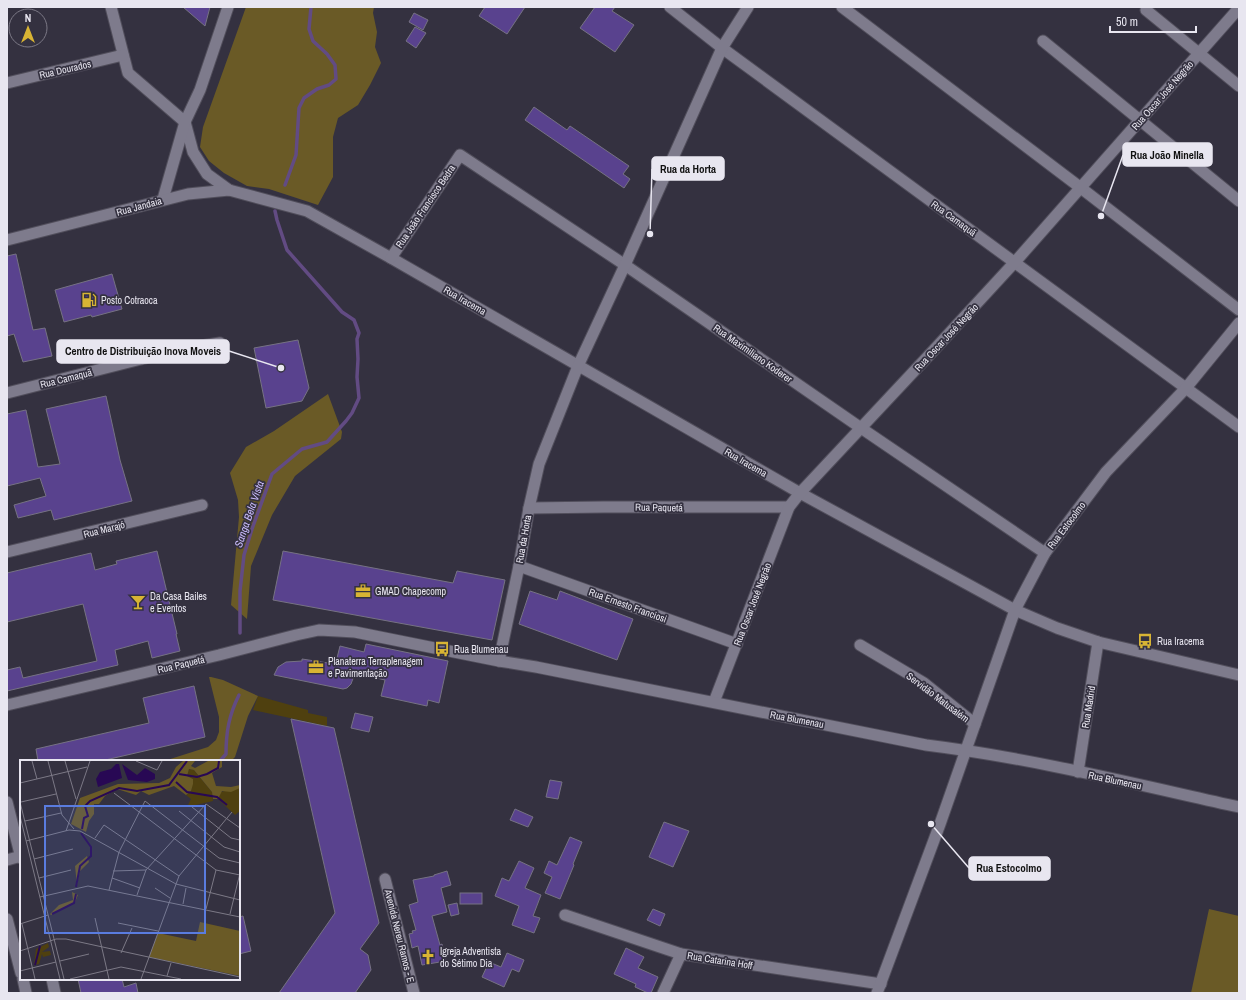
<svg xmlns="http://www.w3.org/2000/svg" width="1246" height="1000" viewBox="0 0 1246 1000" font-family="'Archivo Narrow',sans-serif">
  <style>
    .green { fill: #4f400f }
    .forest { fill: #6a5a26 }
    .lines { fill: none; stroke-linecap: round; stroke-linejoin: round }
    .stream { stroke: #624b83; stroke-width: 3.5 }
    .building { fill: #59428e; stroke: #767283 }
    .minor-casing { stroke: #514e5b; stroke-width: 13 }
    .minor { stroke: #7e7b8c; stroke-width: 11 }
    .labels { text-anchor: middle; stroke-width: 3.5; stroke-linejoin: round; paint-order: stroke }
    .street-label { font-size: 10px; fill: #e8e6f0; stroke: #343140 }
    .poi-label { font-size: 10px; fill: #e8e6f0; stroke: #343140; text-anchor: start }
    .water-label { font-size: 11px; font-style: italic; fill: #cbbcfd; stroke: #343140 }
    .inset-river { fill: none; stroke: #280854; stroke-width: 2 }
    .inset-road { fill: none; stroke: #7c7986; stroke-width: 1 }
    .view { fill: #5a7cdf; fill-opacity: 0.15; stroke: #5a7cdf; stroke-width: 2 }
    .inset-edge { fill: none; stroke: #e8e6f0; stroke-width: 2 }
    .leader { fill: none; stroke: #e8e6f0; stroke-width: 1.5 }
    .callout-dot { fill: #e8e6f0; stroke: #343140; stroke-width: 1.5 }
    .callout { fill: #e8e6f0; stroke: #e8e6f0; stroke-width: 1.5 }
    .callout-label { font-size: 11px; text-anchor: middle; font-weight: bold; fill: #111 }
  </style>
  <rect width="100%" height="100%" fill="#343140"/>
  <polygon class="green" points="258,696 308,710 308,713 327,717 327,726 253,710"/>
  <g class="forest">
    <polygon points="246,7 374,7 373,13 377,32 375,47 381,63 370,85 358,105 338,118 333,137 333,177 318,205 269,189 247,186 224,173 209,161 200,147 203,127"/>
    <polygon points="328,394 342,432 341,439 295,476 272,515 251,566 247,619 231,605 239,517 238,500 230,473 246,447 274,431"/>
    <polygon points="211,677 223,680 258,696 248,716 235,757 231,761 164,761 208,747 216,740 219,732 219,717 209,677"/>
    <polygon points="1209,909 1239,916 1239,993 1191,993"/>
  </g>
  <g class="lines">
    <g class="stream">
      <polyline points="285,185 296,155 299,108 304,98 317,89 329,85 336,79 335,65 327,54 313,41 309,29 311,7"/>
      <polyline points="240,633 240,591 244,555 252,529 272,474 302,449 327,442 346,421 352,413 359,398 357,377 358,359 357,339 359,333 354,320 342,312 287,250 277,220 275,211"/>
      <path d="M 220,761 L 226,754 C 226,732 229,715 239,695"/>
    </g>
  </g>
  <g class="building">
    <polygon points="183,7 210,7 205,26"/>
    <polygon points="485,7 525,7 507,34 479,16"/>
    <polygon points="595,7 615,7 612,11 634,25 615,52 580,28"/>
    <polygon points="414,13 428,20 423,30 409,22"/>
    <polygon points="415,27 426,33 416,48 406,41"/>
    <polygon points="534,107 567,130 570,126 629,166 623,174 630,179 624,188 525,120"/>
    <polygon points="16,254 33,330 45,328 52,356 23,362 14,334 7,336 7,256"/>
    <polygon points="112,274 122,309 92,317 91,315 64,322 55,290"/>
    <polygon points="298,340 309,388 302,401 266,408 254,348"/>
    <polygon points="106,396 120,460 132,501 54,520 51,510 18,518 14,505 46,496 40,478 7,486 7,414 26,410 38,467 60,464 46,409"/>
    <polygon points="157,551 177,634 176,634 180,651 152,658 148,641 115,650 118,665 7,691 7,670 20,667 23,678 97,661 83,604 7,622 7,573 91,553 95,570 117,564 116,561"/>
    <polygon points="283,551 453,583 457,571 505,580 492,640 273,600"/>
    <polygon points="530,591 557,600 560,591 633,619 617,660 519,624"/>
    <polygon points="366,644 448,661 439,703 428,700 427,706 381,696 385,680 355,673 351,684 347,688 343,689 274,675 278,667 286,662 302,661 302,659 328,663 337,658 340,646 364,652"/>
    <polygon points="194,686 205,737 101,761 38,761 36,749 149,723 143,698"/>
    <polygon points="355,713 373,717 369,732 351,728"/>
    <polygon points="291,719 334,728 379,923 360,949 368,955 371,970 355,993 279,993 335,913"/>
    <polygon points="550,780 562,782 558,799 546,797"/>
    <polygon points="515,809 533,817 528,827 510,820"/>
    <polygon points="664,822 689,831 673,867 649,857"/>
    <polygon points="570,837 582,842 573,864 574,865 560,899 545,893 552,877 544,873 549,861 557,865"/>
    <polygon points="519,861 534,868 525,888 541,895 533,916 540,918 534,933 512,925 519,906 495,896 502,878 509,881"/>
    <polygon points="447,871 451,885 441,888 447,912 432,916 440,945 442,944 446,961 422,965 418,946 412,948 409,934 413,933 412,931 416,930 409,905 418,902 413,880 434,876 434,875"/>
    <rect x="460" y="893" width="22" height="11"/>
    <polygon points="457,903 459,914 451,916 448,905"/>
    <polygon points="653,909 665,914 660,926 647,920"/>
    <polygon points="243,916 251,951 239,954 239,917"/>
    <polygon points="626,948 644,957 638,968 658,977 651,993 648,993 635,987 636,984 614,974"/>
    <polygon points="507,953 524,960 519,972 512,969 504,987 482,977 489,962 501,967"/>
    <polygon points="78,979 122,979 124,987 136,983 138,993 81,993"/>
  </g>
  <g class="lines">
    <g class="minor-casing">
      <g id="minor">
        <polyline points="111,7 128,73 185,122"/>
        <polyline points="670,7 722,48 1239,427"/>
        <polyline points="842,7 1081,188 1239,310"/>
        <polyline points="1146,10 1239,86"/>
        <polyline points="1043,41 1239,201"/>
        <polyline points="7,83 123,55"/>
        <polyline points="185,122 193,152 207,174 229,190"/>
        <polyline points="163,199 185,122 200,90 228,7"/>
        <polyline points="7,240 188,194 229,190 307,211 391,258 800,493 1015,610 1057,628 1098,642 1239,675"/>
        <polyline points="391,258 460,155 625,265 861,428 1045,553"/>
        <polyline points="7,393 141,359 201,346 220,343"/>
        <polyline points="529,508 604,507 789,507"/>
        <polyline points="7,552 202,505"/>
        <polyline points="519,566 737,644"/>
        <polyline points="860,645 924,683 975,724"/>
        <polyline points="499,661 519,566 529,508 539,464 578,366 625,265 722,48 748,7"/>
        <polyline points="714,702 789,507 800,493 932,352 1015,262 1239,8"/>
        <path d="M 7,705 L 219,655 L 296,635 L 319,630 L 338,631 L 355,632 L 499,661 L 536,667 L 926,745 C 1031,758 1135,784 1239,807"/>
        <polyline points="1078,772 1098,642"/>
        <polyline points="7,802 21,858"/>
        <polyline points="7,860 21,856"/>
        <polyline points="385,879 414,993"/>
        <polyline points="565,915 681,954 881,984"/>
        <polyline points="7,919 21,973"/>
        <polyline points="23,979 26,993"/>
        <polyline points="52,979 55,993"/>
        <polyline points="663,993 681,954"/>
        <polyline points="877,993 940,824 1015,610 1045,553 1106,472 1186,388 1239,323"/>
      </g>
    </g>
    <use href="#minor" class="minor"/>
  </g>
  <defs>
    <g id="fuel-bare" transform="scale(1.2)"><path d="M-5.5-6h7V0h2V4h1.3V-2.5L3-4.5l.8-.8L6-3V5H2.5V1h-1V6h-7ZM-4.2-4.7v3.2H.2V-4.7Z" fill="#d8b434" stroke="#343140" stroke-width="2.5" paint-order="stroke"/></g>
    <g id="office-bare" transform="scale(1.2)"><path d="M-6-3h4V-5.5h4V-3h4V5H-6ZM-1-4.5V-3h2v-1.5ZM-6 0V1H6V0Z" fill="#d8b434" stroke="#343140" stroke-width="2.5" paint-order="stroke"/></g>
    <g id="bar-bare" transform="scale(1.2)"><path d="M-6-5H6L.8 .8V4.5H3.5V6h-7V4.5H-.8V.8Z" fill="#d8b434" stroke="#343140" stroke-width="2.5" paint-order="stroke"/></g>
    <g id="bus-bare" transform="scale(1.2)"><path d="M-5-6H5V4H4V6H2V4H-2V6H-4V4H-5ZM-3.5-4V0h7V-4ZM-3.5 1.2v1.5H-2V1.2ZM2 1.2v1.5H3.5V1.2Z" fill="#d8b434" stroke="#343140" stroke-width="2.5" paint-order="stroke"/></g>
    <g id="church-bare" transform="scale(1.2)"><path d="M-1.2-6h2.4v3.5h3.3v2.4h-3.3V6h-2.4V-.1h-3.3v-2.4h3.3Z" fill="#d8b434" stroke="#343140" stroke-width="2.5" paint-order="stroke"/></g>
  </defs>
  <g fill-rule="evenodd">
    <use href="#fuel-bare" x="89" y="300"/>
    <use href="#office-bare" x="363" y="591"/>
    <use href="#bar-bare" x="138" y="602"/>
    <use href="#bus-bare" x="1145" y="641"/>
    <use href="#bus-bare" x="442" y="649"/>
    <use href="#office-bare" x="316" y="667"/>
    <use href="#church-bare" x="428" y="957"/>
  </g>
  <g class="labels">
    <g class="street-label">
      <text transform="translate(65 69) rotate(-13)" y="4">Rua Dourados</text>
      <text transform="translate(1162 95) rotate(-49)" y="4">Rua Oscar José Negrão</text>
      <text transform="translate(139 206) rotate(-15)" y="4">Rua Jandaia</text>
      <text transform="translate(425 206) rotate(-56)" y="4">Rua João Francisco Bedra</text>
      <text transform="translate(954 218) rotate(36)" y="4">Rua Camaquã</text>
      <text transform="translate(465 300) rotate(30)" y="4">Rua Iracema</text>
      <text transform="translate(946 337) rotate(-47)" y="4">Rua Oscar José Negrão</text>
      <text transform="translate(753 353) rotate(35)" y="4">Rua Maximiliano Koderer</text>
      <text transform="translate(66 378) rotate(-14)" y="4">Rua Camaquã</text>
      <text transform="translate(746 462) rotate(30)" y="4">Rua Iracema</text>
      <text transform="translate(659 507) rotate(1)" y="4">Rua Paquetá</text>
      <text transform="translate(1066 525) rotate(-53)" y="4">Rua Estocolmo</text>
      <text transform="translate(104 529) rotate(-14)" y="4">Rua Marajó</text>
      <text transform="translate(523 539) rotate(-80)" y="4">Rua da Horta</text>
      <text transform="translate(752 604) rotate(-69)" y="4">Rua Oscar José Negrão</text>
      <text transform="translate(628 605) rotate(20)" y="4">Rua Ernesto Franciosi</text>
      <text transform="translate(181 664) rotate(-13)" y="4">Rua Paquetá</text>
      <text transform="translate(938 697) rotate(37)" y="4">Servidão Matusalém</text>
      <text transform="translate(1088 707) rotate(-81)" y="4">Rua Madrid</text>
      <text transform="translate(797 719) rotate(11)" y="4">Rua Blumenau</text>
      <text transform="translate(1115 780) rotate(12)" y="4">Rua Blumenau</text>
      <text transform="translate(400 936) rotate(76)" y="4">Avenida Nereu Ramos - E</text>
      <text transform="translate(720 960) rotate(9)" y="4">Rua Catarina Hoff</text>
    </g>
    <g class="poi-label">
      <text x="101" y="304">Posto Cotraoca</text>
      <text x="375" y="595">GMAD Chapecomp</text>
      <text x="150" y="600">Da Casa Bailes<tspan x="150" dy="12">e Eventos</tspan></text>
      <text x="1157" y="645">Rua Iracema</text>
      <text x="454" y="653">Rua Blumenau</text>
      <text x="328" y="665">Planaterra Terraplenagem<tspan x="328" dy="12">e Pavimentação</tspan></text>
      <text x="440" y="955">Igreja Adventista<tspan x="440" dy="12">do Sétimo Dia</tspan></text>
    </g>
    <g class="water-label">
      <text transform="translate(249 514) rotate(-71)" y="4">Sanga Bela Vista</text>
    </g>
  </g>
  <g transform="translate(20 760)">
    <rect width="220" height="220" fill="#343140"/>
    <path d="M 169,9 L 174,10 L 192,32 L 193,41 L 167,47 L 171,39 L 166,35 L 171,31 L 173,19 L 167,16 ZM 220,28 L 220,51 L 215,55 L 198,39 L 200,32 ZM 28,183 L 29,187 L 22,192 L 30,191 L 31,195 L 23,197 L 22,194 L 19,204 L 14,205 L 16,189 Z" fill="#4f400f"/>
    <path d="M 163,1 L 175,1 L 171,6 L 175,8 L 188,1 L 202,1 L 202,7 L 192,13 L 196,26 L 211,27 L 220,25 L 220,28 L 211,32 L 202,31 L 198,39 L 193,39 L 192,32 L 174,10 L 169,9 L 167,16 L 173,19 L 173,24 L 171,31 L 166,35 L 154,26 L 129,35 L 121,31 L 116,35 L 97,29 L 85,36 L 79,44 L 74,44 L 74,54 L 69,61 L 66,72 L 51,64 L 60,38 L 98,24 L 139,23 L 150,18 L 156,7 ZM 67,96 L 69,102 L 60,111 L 57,125 L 55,106 ZM 52,132 L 58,135 L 55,142 L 31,155 L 30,154 L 39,145 L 53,140 ZM 180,162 L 220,171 L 220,216 L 129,197 L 138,173 L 176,181 Z" fill="#6a5a26"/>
    <path d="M 96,4 L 99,4 L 102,18 L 78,27 L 76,19 L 80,12 L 91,9 ZM 102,4 L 117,15 L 125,8 L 135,14 L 135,19 L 127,22 L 108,20 Z" fill="#280854"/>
    <path class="inset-river" d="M 159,14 L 177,17 L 187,14 L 198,8 L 199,1M 156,22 L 167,32 L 197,37 L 207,45M 62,69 L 64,58 L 68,56 L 65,46 L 70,41 L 99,28 L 117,31 L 149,25 L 167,1M 56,127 L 60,106 L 71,96 L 71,87 L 61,73M 32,154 L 54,143 L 56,134M 15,205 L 20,186"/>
    <path class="inset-road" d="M 12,1 L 17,19M 28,1 L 42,55 L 54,69M 45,1 L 56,39M 116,1 L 137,10 L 142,1M 0,23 L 67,7M 94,33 L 196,110 L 220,115M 36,34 L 1,42 L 0,42 L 44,219M 172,47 L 211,78 L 220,80M 159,51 L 204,87 L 220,92M 0,56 L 40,219M 5,61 L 41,53M 46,71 L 70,1M 75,78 L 84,65 L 159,116M 6,81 L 49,70 L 60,71 L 156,124 L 220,140M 14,99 L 53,89M 93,111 L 126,110M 19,118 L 51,110M 92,118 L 120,128M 135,128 L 150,138M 89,130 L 99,92 L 125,41 L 199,98 L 220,103M 117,135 L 126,110 L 186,44 L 220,68M 20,137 L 68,126 L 220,157M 163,144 L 166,128M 186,149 L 196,110M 210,154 L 220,113M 75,158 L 89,219M 98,163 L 138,171M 0,164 L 28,155M 2,164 L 15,219M 0,191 L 36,179 L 46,179 L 220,217M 101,193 L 112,168M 40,201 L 69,194M 0,211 L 36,202M 147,216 L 151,203M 50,219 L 101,207 L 161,219M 121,219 L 159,116 L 212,52"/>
    <path class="view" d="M 25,46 L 185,46 L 185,173 L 25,173 Z"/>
    <rect width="220" height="220" class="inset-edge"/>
  </g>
  <path class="leader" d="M1101 216L1123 155M650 234L652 169M281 368L229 351M931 824L969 868"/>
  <g class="callout-dot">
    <circle cx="1101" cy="216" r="4"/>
    <circle cx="650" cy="234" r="4"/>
    <circle cx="281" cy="368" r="4"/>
    <circle cx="931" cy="824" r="4"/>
  </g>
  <g class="callout">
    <rect x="1123" y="143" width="89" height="23" rx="4"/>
    <rect x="652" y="157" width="72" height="23" rx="4"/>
    <rect x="57" y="340" width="172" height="23" rx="4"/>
    <rect x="969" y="857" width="81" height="23" rx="4"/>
  </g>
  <g class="callout-label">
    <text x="1167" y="159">Rua João Minella</text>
    <text x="688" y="173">Rua da Horta</text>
    <text x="143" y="355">Centro de Distribuição Inova Moveis</text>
    <text x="1009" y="872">Rua Estocolmo</text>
  </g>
  <rect width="1246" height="1000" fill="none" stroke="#e8e6f0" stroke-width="16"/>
  <g transform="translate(28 28)"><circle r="19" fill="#343140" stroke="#7c7986"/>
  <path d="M0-3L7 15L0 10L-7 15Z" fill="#d8b434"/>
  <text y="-6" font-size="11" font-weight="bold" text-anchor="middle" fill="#e8e6f0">N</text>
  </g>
  <path d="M1110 26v6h86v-6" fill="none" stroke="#e8e6f0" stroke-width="2"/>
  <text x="1116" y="26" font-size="12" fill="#e8e6f0" stroke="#343140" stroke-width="3" paint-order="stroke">50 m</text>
</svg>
